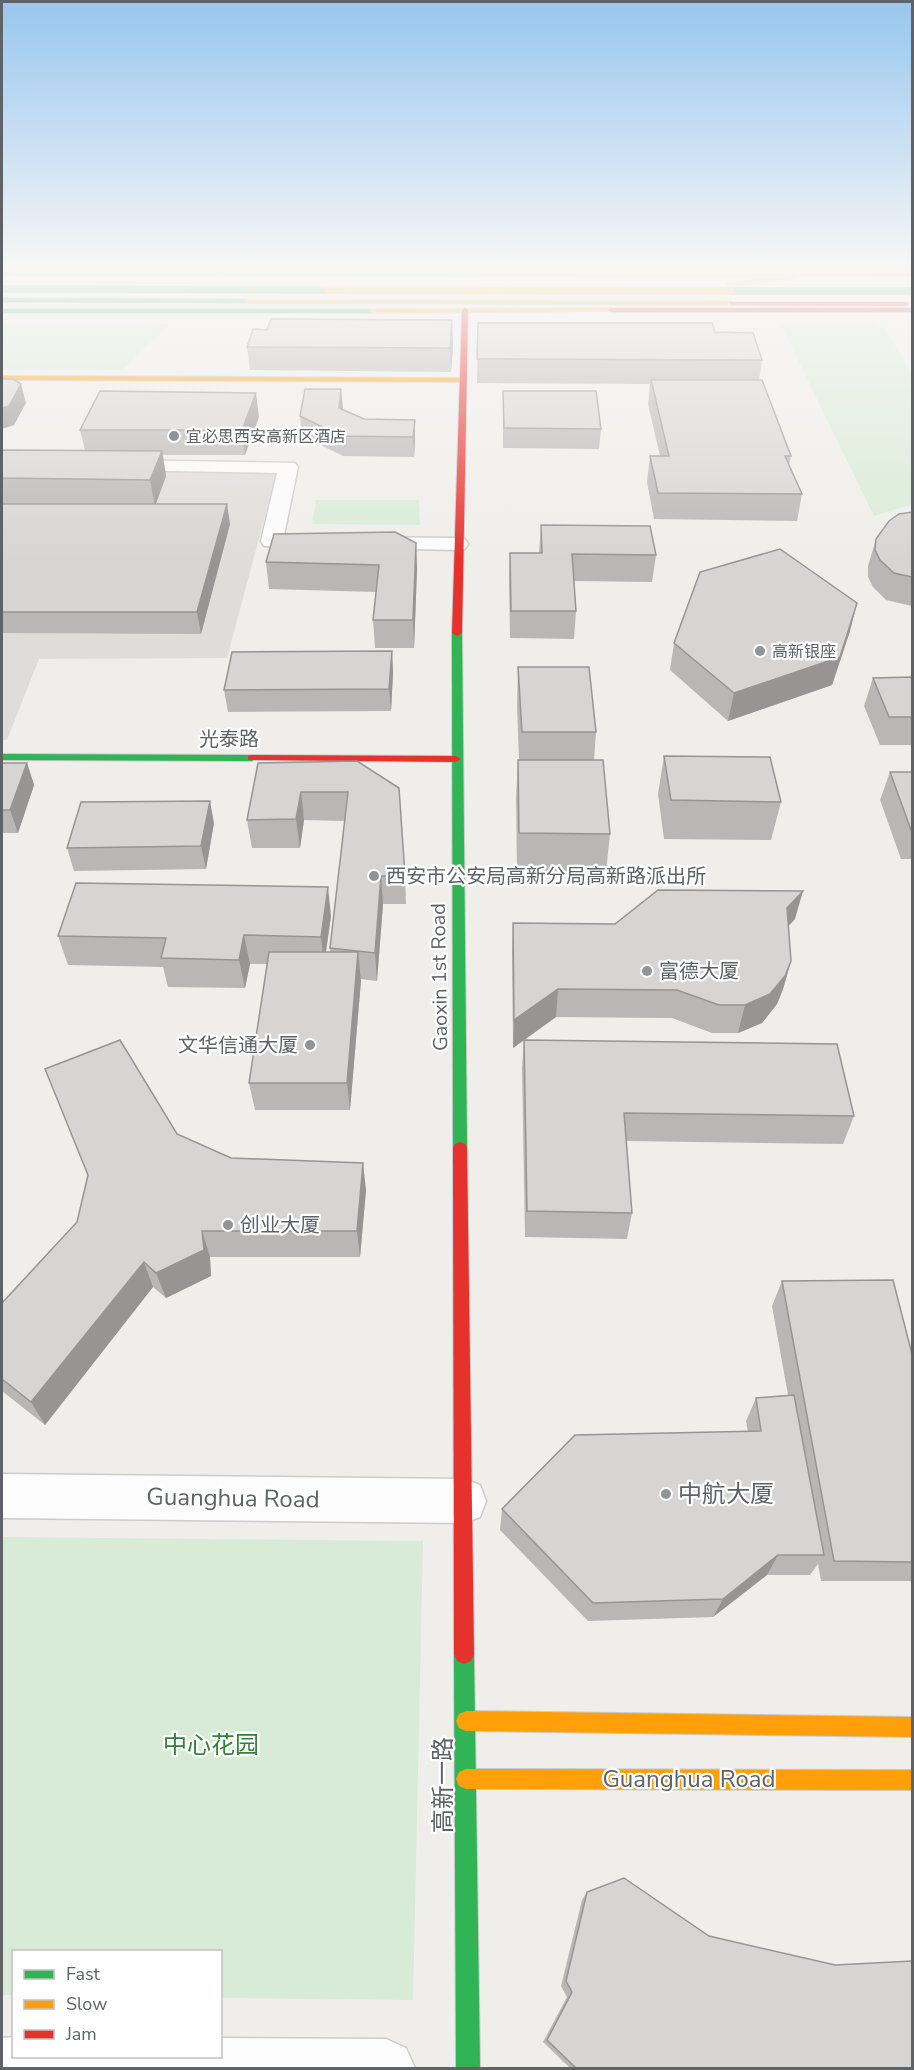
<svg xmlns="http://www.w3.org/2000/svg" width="914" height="2070" viewBox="0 0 914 2070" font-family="'Nunito Sans','Noto Sans SC',sans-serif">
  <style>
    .industrial { fill: #dfddda }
    .green { fill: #d8ebd6 }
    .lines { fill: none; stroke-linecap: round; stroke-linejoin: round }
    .street-casing { stroke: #cbcccc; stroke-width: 3 }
    .fast-casing { stroke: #cacacb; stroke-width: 2 }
    .slow-casing { stroke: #cacacb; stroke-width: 2 }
    .jam-casing { stroke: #cacacb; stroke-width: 2 }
    .street { fill: #fdfcfc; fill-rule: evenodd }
    .fast { fill: #30b455; fill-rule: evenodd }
    .slow { fill: #ff9f0a; fill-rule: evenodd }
    .jam { fill: #e5322d; fill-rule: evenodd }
    .fast-bridge-casing { stroke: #c8b996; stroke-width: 8; stroke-linecap: butt }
    .slow-bridge-casing { stroke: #c8b996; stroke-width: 8; stroke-linecap: butt }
    .fast-bridge { stroke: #30b455; stroke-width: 7 }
    .slow-bridge { stroke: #ff9f0a; stroke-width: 7 }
    .wall { fill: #b8b7b5 }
    .shaded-wall { fill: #969594 }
    .building { fill: #d6d5d3; stroke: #969594; stroke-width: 1.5 }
    .poi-dot { fill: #919496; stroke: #fff; stroke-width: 2 }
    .labels { text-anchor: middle; stroke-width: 4.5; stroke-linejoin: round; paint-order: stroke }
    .far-poi-label { font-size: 16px; fill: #5f6368; stroke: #fff; text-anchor: start }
    .street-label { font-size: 20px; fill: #5f6368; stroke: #fff }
    .poi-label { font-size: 20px; fill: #5f6368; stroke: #fff; text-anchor: start }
    .near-poi-label { font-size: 24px; fill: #5f6368; stroke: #fff; text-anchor: start }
    .near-street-label { font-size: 24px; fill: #5f6368; stroke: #fff }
    .near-park-label { font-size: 24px; fill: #348238; stroke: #fff }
  </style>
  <rect width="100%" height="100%" fill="#efeeea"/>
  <polygon class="industrial" points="2,471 277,471 227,658 39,659 7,740 2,740"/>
  <g class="green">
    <polygon points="780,323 870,323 885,328 912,374 912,504 874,516"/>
    <polygon points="2,324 170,324 122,370 2,370"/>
    <polygon points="316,500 419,500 420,525 312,524"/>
    <polygon points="2,1537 423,1541 413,2000 221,1998 220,1952 14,1952 13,1995 2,1995"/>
  </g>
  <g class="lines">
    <g class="street-casing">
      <g id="street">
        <polygon points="120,460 295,463 298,467 284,535 322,537 325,542 322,547 314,548 264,546 261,541 277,473 113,470 110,466"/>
        <polygon points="371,537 457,538 465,539 468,544 465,549 457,550 363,548 360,543 363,538"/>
        <polygon points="2,1474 464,1479 480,1485 486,1501 480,1517 464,1523 2,1518"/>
        <polygon points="14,2037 14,2056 220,2056 220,2038 386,2039 406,2048 415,2068 2,2068 2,2038"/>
      </g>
    </g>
    <g class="fast-casing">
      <g id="fast">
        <polygon points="2,272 480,273 483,275 480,277 2,276"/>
        <polygon points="2,298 245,299 248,301 245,303 2,302"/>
        <polygon points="2,309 371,309 374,311 371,313 2,313"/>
        <polygon points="457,630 462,633 467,1148 465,1152 460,1154 455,1152 453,1148 452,633"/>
        <polygon points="2,754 252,755 257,758 252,761 2,760"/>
        <polygon points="464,1644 471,1647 474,1654 480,2068 456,2068 454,1654 457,1647"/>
      </g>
    </g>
    <g class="slow-casing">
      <g id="slow">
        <polygon points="480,273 802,273 805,275 794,279 728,286 726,283 778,277 478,276"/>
        <polygon points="243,300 731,301 734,303 731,305 245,303"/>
        <polygon points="611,308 613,311 371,313 368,311 371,309"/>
        <polygon points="2,376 463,378 467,380 463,382 2,380"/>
        <polygon points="466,1711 912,1717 912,1737 466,1731 459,1728 456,1721 459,1714"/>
        <polygon points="466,1769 912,1770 912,1790 466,1789 459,1786 456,1779 459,1772"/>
      </g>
    </g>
    <g class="jam-casing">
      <g id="jam">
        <polygon points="802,273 912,273 912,277 800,276"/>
        <polygon points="729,302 906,302 909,304 906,306 731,305"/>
        <polygon points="465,308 468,310 462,633 457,636 452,633 462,310"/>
        <polygon points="912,308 912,312 611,312 608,310 611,308"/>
        <polygon points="252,755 456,756 461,759 456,762 248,760 248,756"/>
        <polygon points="460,1142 465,1144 467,1148 474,1654 471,1661 464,1664 457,1661 454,1654 453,1148 455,1144"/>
      </g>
    </g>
    <use href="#street" class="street"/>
    <use href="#fast" class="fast"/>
    <use href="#slow" class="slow"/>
    <use href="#jam" class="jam"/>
    <g class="fast-bridge-casing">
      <g id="fast-bridge">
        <polyline points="2,289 328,290"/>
        <polyline points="731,291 912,291"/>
      </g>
    </g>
    <g class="slow-bridge-casing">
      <polyline id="slow-bridge" points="328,290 731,291"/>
    </g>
    <use href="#fast-bridge" class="fast-bridge"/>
    <use href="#slow-bridge" class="slow-bridge"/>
  </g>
  <g class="wall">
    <polygon points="452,320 453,344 451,372 250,370 247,347 267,330"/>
    <polygon points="478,323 715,332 762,360 759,380 791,456 789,465 802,494 797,521 654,519 647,482 650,456 660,456 648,404 650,384 477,383"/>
    <polygon points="503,391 601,429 599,449 503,448"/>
    <polygon points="342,409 364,419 415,420 415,439 414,457 343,456 302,436 300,416"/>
    <polygon points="259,417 245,455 163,455 166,476 156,504 230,524 201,634 2,633 2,450 85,450 80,430"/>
    <polygon points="912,512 912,606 886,600 873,587 868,577 868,566 876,539"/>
    <polygon points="541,525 656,555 652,582 574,581 576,611 574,639 510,638 509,580 510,553 539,553"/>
    <polygon points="416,543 417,570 414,648 375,648 373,620 376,592 269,589 266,562"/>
    <polygon points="850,631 832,685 728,721 670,670 674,643"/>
    <polygon points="392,651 393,673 391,711 228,712 224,690"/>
    <polygon points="518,667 596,732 594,760 610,834 606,872 517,871 516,798 518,760 519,760 517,705"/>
    <polygon points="912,677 912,745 880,745 864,706 873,678"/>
    <polygon points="664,756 781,802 771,840 664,839 658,794"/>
    <polygon points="357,761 405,875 406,904 383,904 377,981 361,979 350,1110 255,1110 249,1083 267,964 250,964 245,988 168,987 163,967 68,965 58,936 331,916 326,952 330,952 330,948 345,821 304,820 300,848 252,848 247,820"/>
    <polygon points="2,763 27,763 34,785 18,833 2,833"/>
    <polygon points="890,772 912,772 912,859 901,859 880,800"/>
    <polygon points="214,823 206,869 74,871 67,848"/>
    <polygon points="795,919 788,926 791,961 783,989 777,1004 762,1023 738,1033 712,1033 672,1018 556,1017 524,1040 854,1116 843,1144 626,1141 632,1213 627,1239 525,1237 522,1068 524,1040 513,1048 512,952 513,923 615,924"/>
    <polygon points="177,1134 231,1158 366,1190 360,1257 210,1257 211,1276 166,1298 153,1287 45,1425 2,1391 2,1303"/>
    <polygon points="782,1281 912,1354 912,1581 821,1581 818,1564 810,1575 767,1575 713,1617 588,1621 500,1530 502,1509 748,1432 746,1421 756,1398 788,1395 772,1306"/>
    <polygon points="587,1892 709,1936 835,1965 912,2068 570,2068 543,2042 567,1997 561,1986 582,1900"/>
  </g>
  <g class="shaded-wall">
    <polygon points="452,320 453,344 451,372 450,348"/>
    <polygon points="21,384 26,403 14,425 2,429 2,408"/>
    <polygon points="341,389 343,408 341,427 339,408"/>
    <polygon points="256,393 259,417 245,455 242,430"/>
    <polygon points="415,420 415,439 414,457 413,437"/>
    <polygon points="162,451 166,476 155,506 150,480"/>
    <polygon points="227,504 230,524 201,634 197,612"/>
    <polygon points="416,543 417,570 414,648 413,620"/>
    <polygon points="857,603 850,631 832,685 728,721 734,693"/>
    <polygon points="392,651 393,673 391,711 389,689"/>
    <polygon points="27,763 34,785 18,833 10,810"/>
    <polygon points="301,792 304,820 300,848 296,819"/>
    <polygon points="210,801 214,823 206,869 201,846"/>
    <polygon points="381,876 383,904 377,981 375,953"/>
    <polygon points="328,887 331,916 324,965 321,937"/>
    <polygon points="803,891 795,919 779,936 787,908"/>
    <polygon points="244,935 250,964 245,988 239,960"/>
    <polygon points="358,952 361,981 350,1110 347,1083"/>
    <polygon points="791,961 783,989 777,1004 762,1023 738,1033 745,1005"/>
    <polygon points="558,989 556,1017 513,1048 514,1020"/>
    <polygon points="363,1163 366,1190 360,1257 357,1231"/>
    <polygon points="202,1231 210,1257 211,1276 166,1298 156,1273"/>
    <polygon points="144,1262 153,1287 45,1425 31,1402"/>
    <polygon points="778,1555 767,1575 713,1617 723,1599"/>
  </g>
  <g class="building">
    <polygon points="271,319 452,320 450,348 247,347 253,329 267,330"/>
    <polygon points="478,323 712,323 715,332 753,333 762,360 477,359"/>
    <polygon points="2,379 13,379 21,384 9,406 2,408"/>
    <polygon points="651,380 762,380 791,456 785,456 802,494 658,493 650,456 669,456"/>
    <polygon points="305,389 341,389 339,408 364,419 415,420 413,437 341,436 300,416"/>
    <polygon points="100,391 256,393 242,430 80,430"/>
    <polygon points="503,391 596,391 601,429 504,428"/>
    <polygon points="2,450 162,451 150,480 2,478"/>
    <polygon points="2,504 227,504 197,612 2,612"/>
    <polygon points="912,512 912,577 894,573 880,560 875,550 876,539 889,521 899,514"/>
    <polygon points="541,525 650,526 656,555 572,554 576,611 511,611 510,553 542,553"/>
    <polygon points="395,532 416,543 413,620 373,620 379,565 266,562 274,534"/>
    <polygon points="780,549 857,603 840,657 734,693 674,643 700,572"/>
    <polygon points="392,651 389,689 224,690 232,652"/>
    <polygon points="518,667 589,667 596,732 522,732"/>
    <polygon points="912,677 912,717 889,717 873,678"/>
    <polygon points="664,756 770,757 781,802 671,800"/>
    <polygon points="518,760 603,760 610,834 519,833"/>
    <polygon points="357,761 399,788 405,875 381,876 375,953 330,948 348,792 301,792 296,819 247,820 258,763"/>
    <polygon points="2,763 27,763 10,810 2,810"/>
    <polygon points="890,772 912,772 912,830 911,830"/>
    <polygon points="210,801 201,846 67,848 81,802"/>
    <polygon points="76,883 328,887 321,937 244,935 239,960 161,958 166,938 58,936"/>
    <polygon points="658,890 803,891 787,908 791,961 785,976 770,994 745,1005 719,1005 677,990 558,989 514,1020 513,923 615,924"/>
    <polygon points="269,952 358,952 347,1083 249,1083"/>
    <polygon points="120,1040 177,1134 231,1158 363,1163 357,1231 202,1231 204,1250 156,1273 144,1262 31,1402 2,1379 2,1303 77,1222 88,1175 45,1069"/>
    <polygon points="524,1040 837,1044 854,1116 624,1113 632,1213 527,1211"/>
    <polygon points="893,1280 912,1354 912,1562 834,1561 782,1281"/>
    <polygon points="794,1395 824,1555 778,1555 723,1599 593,1603 502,1509 575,1435 761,1431 756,1398"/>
    <polygon points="624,1878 709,1936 835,1965 912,1961 912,2068 576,2068 547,2040 572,1992 566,1981 587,1892"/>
  </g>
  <linearGradient id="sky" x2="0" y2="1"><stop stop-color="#97c6ef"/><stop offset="0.48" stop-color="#f8f7f6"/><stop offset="1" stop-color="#f8f7f6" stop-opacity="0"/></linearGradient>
  <rect width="914" height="559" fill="url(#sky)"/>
  <g class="poi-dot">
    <circle cx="174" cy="436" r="6"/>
    <circle cx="760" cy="651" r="6"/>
    <circle cx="374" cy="876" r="6"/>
    <circle cx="647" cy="971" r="6"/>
    <circle cx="310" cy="1045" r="6"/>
    <circle cx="228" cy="1225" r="6"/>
    <circle cx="666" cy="1494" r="6"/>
  </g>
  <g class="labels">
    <g class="far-poi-label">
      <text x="186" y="442">宜必思西安高新区酒店</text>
      <text x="772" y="657">高新银座</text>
    </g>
    <g class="street-label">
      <text x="229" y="746">光泰路</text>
      <text transform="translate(439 977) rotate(-91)" y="7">Gaoxin 1st Road</text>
    </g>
    <g class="poi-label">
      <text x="386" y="883">西安市公安局高新分局高新路派出所</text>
      <text x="659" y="978">富德大厦</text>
      <text x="298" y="1052" text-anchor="end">文华信通大厦</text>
      <text x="240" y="1232">创业大厦</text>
    </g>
    <g class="near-poi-label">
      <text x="678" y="1502">中航大厦</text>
    </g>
    <g class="near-street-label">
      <text transform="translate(233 1498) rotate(1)" y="8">Guanghua Road</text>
      <text x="689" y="1787">Guanghua Road</text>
      <text transform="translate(443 1785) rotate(-90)" y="8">高新一路</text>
    </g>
    <g class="near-park-label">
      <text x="211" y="1753">中心花园</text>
    </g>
  </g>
  <rect width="914" height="2070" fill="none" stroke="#5f6368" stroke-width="6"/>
  <rect x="12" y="1950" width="210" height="108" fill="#ffffff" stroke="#bfc1c3" stroke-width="1.5"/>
  <rect x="24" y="1970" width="30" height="9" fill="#30b455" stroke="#bfc1c3" stroke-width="1.5"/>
  <text x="66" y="1980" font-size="18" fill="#5f6368">Fast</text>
  <rect x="24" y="2000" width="30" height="9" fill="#ff9f0a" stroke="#bfc1c3" stroke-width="1.5"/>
  <text x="66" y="2010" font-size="18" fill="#5f6368">Slow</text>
  <rect x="24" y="2030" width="30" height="9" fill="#e5322d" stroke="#bfc1c3" stroke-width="1.5"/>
  <text x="66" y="2040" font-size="18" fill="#5f6368">Jam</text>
</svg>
